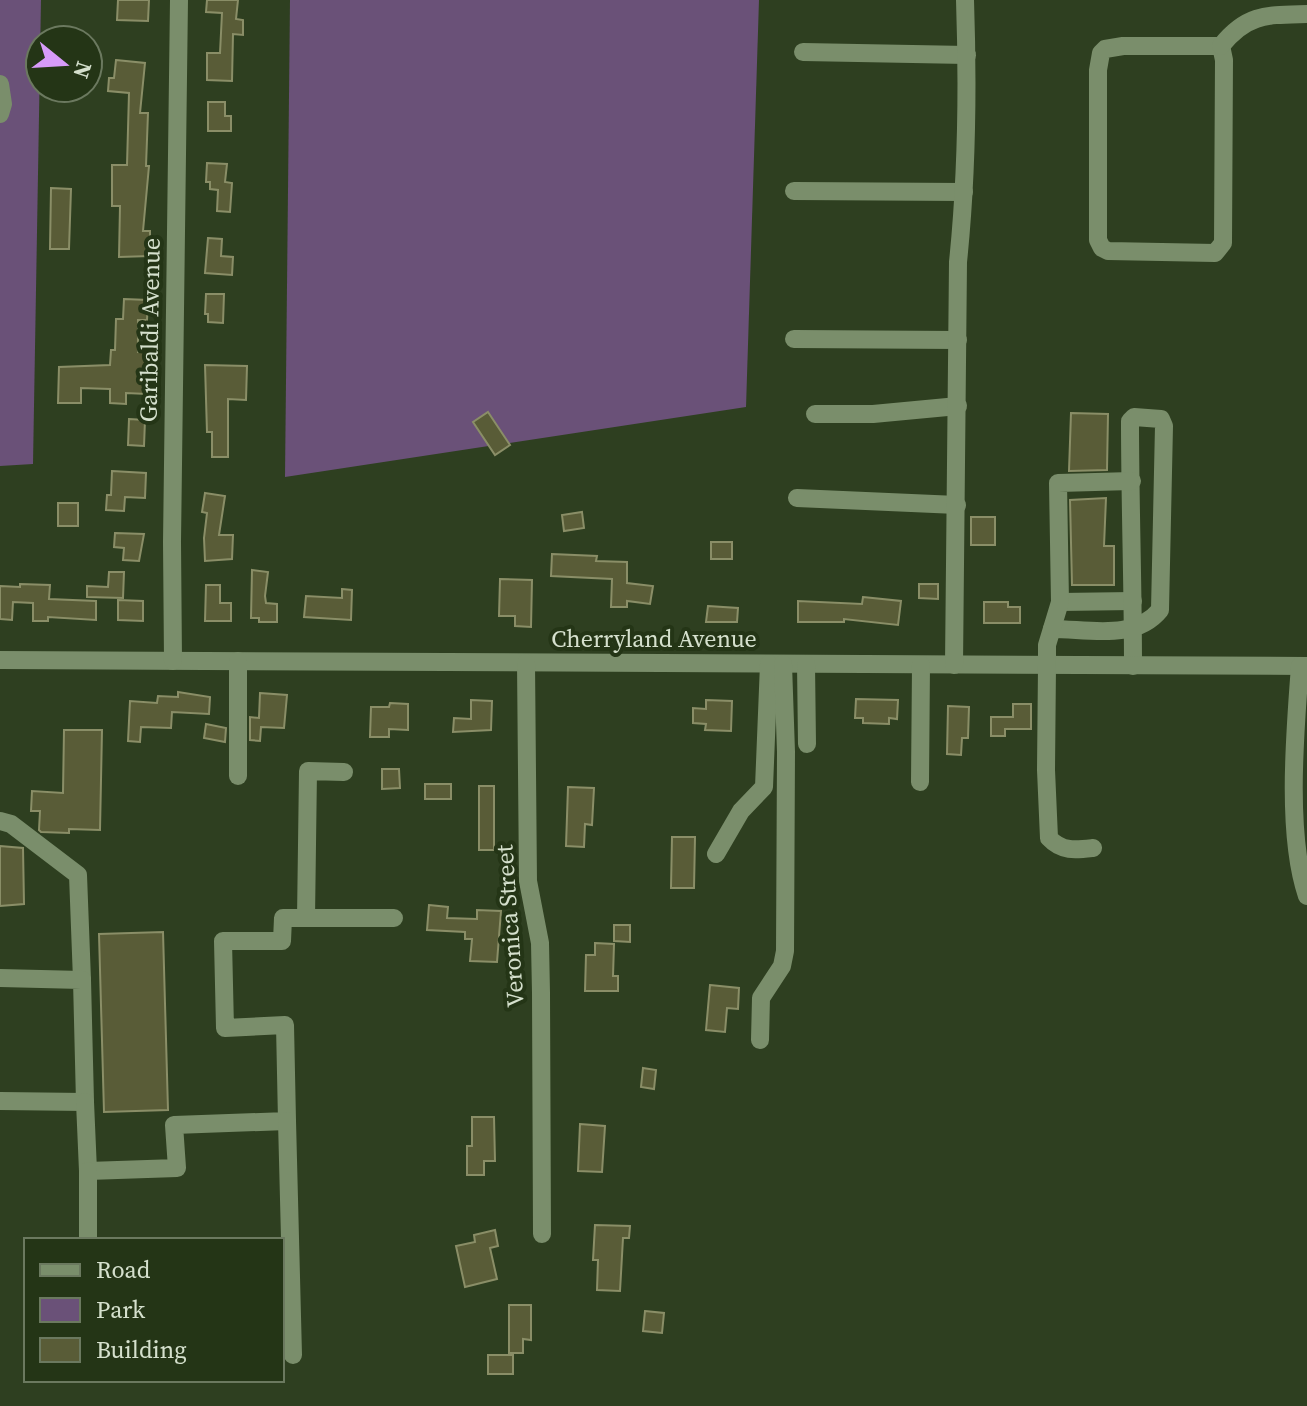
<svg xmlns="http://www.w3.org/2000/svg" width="1307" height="1406" viewBox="0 0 1307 1406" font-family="'Source Serif 4',serif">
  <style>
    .green { fill: #6a5178 }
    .building { fill: #595c37; stroke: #8a8e67; stroke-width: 2 }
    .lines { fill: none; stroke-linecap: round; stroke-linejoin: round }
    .minor { stroke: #7a8e6b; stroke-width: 18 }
    .labels { text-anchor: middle; stroke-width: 8; stroke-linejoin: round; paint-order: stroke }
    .street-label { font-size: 24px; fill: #d5e0cd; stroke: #243516 }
  </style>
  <rect width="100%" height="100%" fill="#2e3f20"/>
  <g class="green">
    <polygon points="0,0 41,0 33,464 0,466"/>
    <polygon points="290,0 759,0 746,407 285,477"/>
  </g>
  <g class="building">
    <polygon points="118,0 149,0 148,21 117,20"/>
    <polygon points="207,0 238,0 236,19 243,20 243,35 233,34 232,81 207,80 207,53 220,53 222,13 206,12"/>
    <polygon points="116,60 145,63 140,113 148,113 146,166 149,166 143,231 150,231 150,256 119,257 120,206 112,206 112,165 127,165 129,93 108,91 109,78 114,78"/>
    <polygon points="208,102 225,102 225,116 231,116 231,131 208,131"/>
    <polygon points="207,163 227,164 225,182 232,183 230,212 217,211 218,190 210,189 210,182 206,182"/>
    <polygon points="51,188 71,189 69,249 50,249"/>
    <polygon points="208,238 222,239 221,256 233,257 232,275 205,273"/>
    <polygon points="206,294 224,294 223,323 208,322 208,314 205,314"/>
    <polygon points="124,299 148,300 147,320 138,320 138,352 149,352 147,394 126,393 126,404 110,403 110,389 81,388 81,403 58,403 59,367 110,365 111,350 115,350 116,319 123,319"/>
    <polygon points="205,365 247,366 246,400 228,399 228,457 212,457 212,432 207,432"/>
    <polygon points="488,412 510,445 495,455 473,422"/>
    <polygon points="1071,413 1108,414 1107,470 1069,471"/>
    <polygon points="129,419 145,420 144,446 128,445"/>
    <polygon points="112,471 146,473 145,498 125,497 124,511 106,510 107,495 111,495"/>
    <polygon points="205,493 225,496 219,535 233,535 232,559 205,561 204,538 207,513 202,512"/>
    <polygon points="1106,498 1104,546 1114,546 1114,585 1072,585 1070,500"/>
    <rect x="58" y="503" width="20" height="23"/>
    <polygon points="582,512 584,528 564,531 562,515"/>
    <rect x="971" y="517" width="24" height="28"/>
    <polygon points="115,533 144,534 139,561 123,560 124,548 114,547"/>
    <rect x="711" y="542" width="21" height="17"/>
    <polygon points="552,554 597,556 596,561 627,562 627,583 653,586 650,604 627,601 627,607 611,607 612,579 551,576"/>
    <polygon points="252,570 268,572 265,596 266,603 277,604 277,622 259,622 259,618 251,618"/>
    <polygon points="109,572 124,572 123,598 87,597 87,586 108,587"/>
    <polygon points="500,579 532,580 531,627 515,626 515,616 499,616"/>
    <polygon points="20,584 50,585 49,599 96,601 96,620 48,617 48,621 33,621 33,603 13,602 12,620 0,619 0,586 20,587"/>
    <polygon points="919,584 938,584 938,599 919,598"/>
    <polygon points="206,585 220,585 220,603 231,603 231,621 205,621"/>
    <polygon points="342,589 352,590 351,620 304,617 306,596 342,598"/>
    <polygon points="863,597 901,601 898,625 844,619 844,622 798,622 798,601 862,604"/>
    <polygon points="118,600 143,601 143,621 118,620"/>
    <polygon points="984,602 1008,602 1008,607 1020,607 1020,623 984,623"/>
    <polygon points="708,606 738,608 737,622 706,622"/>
    <polygon points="178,692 210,697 209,714 172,712 171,728 141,727 140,742 128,741 130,701 157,703 158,696 178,697"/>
    <polygon points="260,693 287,695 284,728 261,727 260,741 250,740 250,717 259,718"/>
    <polygon points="856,699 898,700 897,719 889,718 889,724 863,723 863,718 855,718"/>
    <polygon points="471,700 492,701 491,730 453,732 454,718 471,719"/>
    <polygon points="706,700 732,701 731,731 705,730 706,724 693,723 693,708 706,709"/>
    <polygon points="390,703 408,704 408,730 389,729 389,737 370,737 371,707 389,707"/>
    <polygon points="1013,704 1031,704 1031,729 1005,729 1005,736 991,736 991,717 1013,717"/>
    <polygon points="948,706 969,707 968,738 962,738 961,755 947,754"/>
    <polygon points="206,724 226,728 225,742 204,738"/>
    <polygon points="64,730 102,730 100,830 69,829 69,833 41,832 39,830 40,811 31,811 32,791 63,793"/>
    <polygon points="382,769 399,769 400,788 382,789"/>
    <rect x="425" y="784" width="26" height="15"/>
    <rect x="479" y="786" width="15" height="64"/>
    <polygon points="568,787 594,788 592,825 585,824 584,847 566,846"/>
    <polygon points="672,837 695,837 694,888 671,888"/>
    <polygon points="0,846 23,848 24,904 0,906"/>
    <polygon points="429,905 448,907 447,918 477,919 477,910 501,911 497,962 470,961 472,939 465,939 465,932 427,930"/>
    <polygon points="614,925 630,925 630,942 614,941"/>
    <polygon points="163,932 168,1110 104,1112 99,934"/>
    <polygon points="595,943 614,944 613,976 618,976 618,991 585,991 586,955 595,955"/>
    <polygon points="710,985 739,988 738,1009 727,1008 725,1032 706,1030"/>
    <polygon points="643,1068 656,1070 654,1089 641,1087"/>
    <polygon points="472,1117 494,1117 495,1161 484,1161 484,1175 467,1175 467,1146 472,1146"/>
    <polygon points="580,1124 605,1126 602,1172 578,1171"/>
    <polygon points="595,1225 630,1226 629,1238 623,1238 620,1291 597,1290 598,1260 593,1260"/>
    <polygon points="495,1230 498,1246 490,1248 497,1279 465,1287 456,1246 475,1242 474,1235"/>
    <polygon points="509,1305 531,1305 531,1340 523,1339 523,1353 509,1353"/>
    <polygon points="645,1311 664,1313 662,1333 643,1331"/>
    <rect x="488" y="1355" width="25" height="19"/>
  </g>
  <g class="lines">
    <g class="minor">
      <polygon points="1123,46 1221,46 1224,60 1223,243 1215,253 1108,251 1102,248 1098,240 1098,70 1101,53 1105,49"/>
      <path d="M 1221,46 C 1247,13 1268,15 1307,14"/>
      <polyline points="803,52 967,55"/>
      <polyline points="0,84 3,104 0,114"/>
      <polyline points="794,191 964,192"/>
      <polyline points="794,339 958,340"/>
      <polyline points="815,414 873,414 958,406"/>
      <polyline points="797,498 957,505"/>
      <polyline points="1060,602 1133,601"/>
      <path d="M 1052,629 C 1088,629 1135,641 1160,610 L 1164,426 L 1161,419 L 1134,417 L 1130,421 C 1130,503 1133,584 1133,666"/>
      <polyline points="0,660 1307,666"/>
      <polyline points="173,661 172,542 179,0"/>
      <polyline points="526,663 528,881 540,943 541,993 542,1234"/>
      <polyline points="806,664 807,744"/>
      <path d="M 954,665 L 958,262 C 967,175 968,87 965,0"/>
      <path d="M 1300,666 C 1295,732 1286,835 1307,896"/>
      <polyline points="238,776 238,661"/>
      <polyline points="920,782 921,665"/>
      <polyline points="0,821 11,824 78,875 82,980"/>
      <path d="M 1093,848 C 1076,850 1062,852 1049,838 L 1046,770 L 1047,666 L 1047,645 L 1060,602 L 1058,483 L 1132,481"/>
      <polyline points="716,854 741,811 764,787 769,664"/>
      <polyline points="306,918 308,771 344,772"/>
      <polyline points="0,978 82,980 85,1102 0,1101"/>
      <polyline points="760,1040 761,998 782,966 785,951 786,752 783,664"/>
      <polyline points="85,1102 88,1171 177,1168 174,1125 287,1121 285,1025 225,1028 223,941 282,941 283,918 394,918"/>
      <polyline points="287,1121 293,1355"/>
      <polyline points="88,1240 88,1171"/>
    </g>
  </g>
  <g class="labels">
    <g class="street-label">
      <text transform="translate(150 330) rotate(-89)" y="8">Garibaldi Avenue</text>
      <text x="654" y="647">Cherryland Avenue</text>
      <text transform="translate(510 926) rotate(-94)" y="8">Veronica Street</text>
    </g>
  </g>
  <rect x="24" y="1238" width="260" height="144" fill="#243516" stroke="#6b795f" stroke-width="2"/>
  <rect x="40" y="1264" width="40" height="12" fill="#7a8e6b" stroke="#6b795f" stroke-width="2"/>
  <text x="96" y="1278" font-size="24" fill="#d5e0cd">Road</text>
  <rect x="40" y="1298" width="40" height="24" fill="#6a5178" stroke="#6b795f" stroke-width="2"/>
  <text x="96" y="1318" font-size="24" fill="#d5e0cd">Park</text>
  <rect x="40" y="1338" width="40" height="24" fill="#595c37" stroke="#6b795f" stroke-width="2"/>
  <text x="96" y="1358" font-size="24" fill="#d5e0cd">Building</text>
  <g transform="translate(64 64) rotate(108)"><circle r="38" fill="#243516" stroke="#6b795f" stroke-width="2"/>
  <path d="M0-6L14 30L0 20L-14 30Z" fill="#d79bf9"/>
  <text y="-12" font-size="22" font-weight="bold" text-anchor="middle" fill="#d5e0cd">N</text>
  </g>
</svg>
